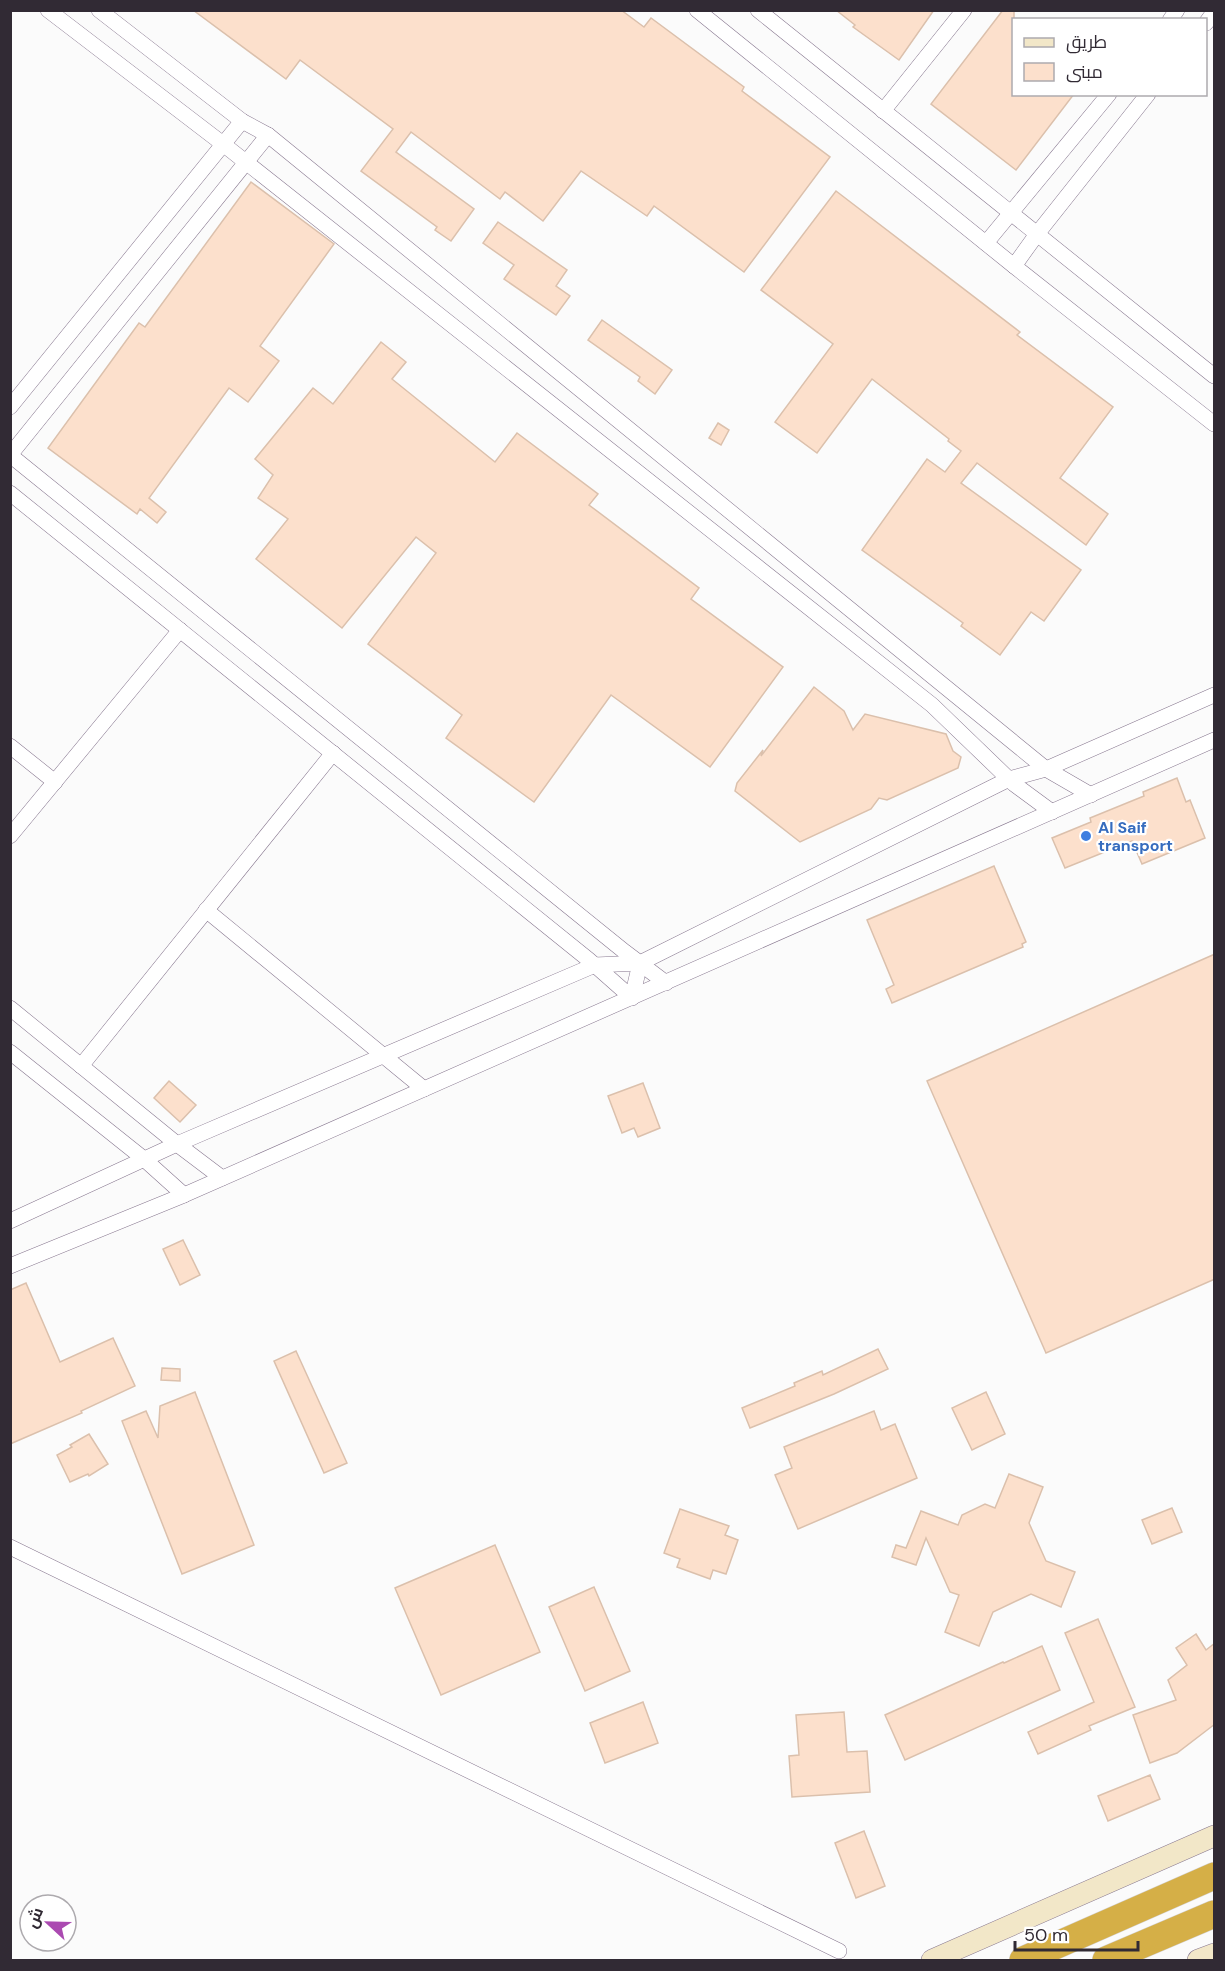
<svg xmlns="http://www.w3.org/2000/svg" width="1225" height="1971" viewBox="0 0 1225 1971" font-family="'DM Sans',Cairo,sans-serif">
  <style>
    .building { fill: #fce0cc; stroke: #dbc0ac; stroke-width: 1.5 }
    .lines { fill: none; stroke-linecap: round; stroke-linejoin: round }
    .minor-casing { stroke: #87778f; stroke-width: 16 }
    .secondary-casing { stroke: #87778f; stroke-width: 22 }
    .motorway-casing { stroke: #d6d4d6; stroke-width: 28 }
    .minor { stroke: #fff; stroke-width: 15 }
    .secondary { stroke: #f2e7c8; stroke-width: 21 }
    .motorway { stroke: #d5af47; stroke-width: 27 }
    .shop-dot { fill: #3f7fe0; stroke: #fff; stroke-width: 2 }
    .labels { text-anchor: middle; stroke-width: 4.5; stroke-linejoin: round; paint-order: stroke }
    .shop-label { font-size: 16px; font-weight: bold; fill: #366cbe; stroke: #fff; text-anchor: start }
  </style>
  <rect width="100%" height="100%" fill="#fbfbfb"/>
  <g class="building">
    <polygon points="193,10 621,10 644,27 651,18 744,87 742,91 830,157 744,272 654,206 647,216 581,171 543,221 505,192 500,199 411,132 396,152 474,209 451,241 435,230 437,227 361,171 393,129 300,60 286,79"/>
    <polygon points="836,10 934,10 899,60 853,27 855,25"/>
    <polygon points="1003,10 1014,10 1014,94 1074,94 1016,170 931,104"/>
    <polygon points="251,182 334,244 260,346 279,361 248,402 229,388 149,498 166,512 157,523 140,509 137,514 48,448 139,323 145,327"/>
    <polygon points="836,191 1020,332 1017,335 1113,407 1060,478 1108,514 1086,545 977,463 961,483 1081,570 1044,621 1031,612 1000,655 961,626 963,623 862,550 927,459 945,472 961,451 948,441 949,439 872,379 817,453 775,422 833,344 761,290"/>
    <polygon points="498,222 567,270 556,286 570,296 556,315 504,279 514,265 483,243"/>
    <polygon points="602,320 672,370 655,394 638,381 640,377 588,340"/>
    <polygon points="381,342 406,362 392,379 495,462 517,433 598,494 589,505 699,588 691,599 783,667 710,767 611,695 534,802 446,738 462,715 368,644 436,553 416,537 342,628 256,559 288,519 258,498 273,475 255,459 313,388 333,404"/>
    <polygon points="718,423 729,430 721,445 709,438"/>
    <polygon points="814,687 844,711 853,730 865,714 946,734 953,751 961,757 958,768 887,800 879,798 871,809 800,842 735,791 737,783 763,750 761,756"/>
    <polygon points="1177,778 1186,802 1190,800 1205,838 1142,864 1132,841 1065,868 1052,838 1091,822 1090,818 1144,796 1143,792"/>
    <polygon points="994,866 1026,942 1022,944 1023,947 892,1003 886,989 894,985 867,920"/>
    <polygon points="1215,954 1215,1279 1046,1353 927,1081"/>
    <polygon points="169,1081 196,1105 180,1122 154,1098"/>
    <polygon points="643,1083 660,1128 638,1137 634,1128 622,1133 608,1096"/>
    <polygon points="183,1240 200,1275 180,1285 163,1249"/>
    <polygon points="26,1283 60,1362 113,1338 135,1386 81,1411 82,1413 10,1444 10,1290"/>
    <polygon points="878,1349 888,1369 834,1394 750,1428 742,1408 795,1386 794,1383 822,1371 823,1375"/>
    <polygon points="296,1351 347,1463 324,1473 274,1361"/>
    <polygon points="162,1368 180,1369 180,1381 161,1380"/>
    <polygon points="195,1392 254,1545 182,1574 122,1421 146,1411 158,1438 160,1406"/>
    <polygon points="986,1392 1005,1434 972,1450 952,1408"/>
    <polygon points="874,1411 881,1430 895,1424 917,1478 798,1529 775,1475 792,1468 784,1447"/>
    <polygon points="89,1434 108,1464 89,1476 88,1474 70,1482 57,1455 72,1447 70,1445"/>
    <polygon points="1009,1474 1043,1487 1029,1523 1046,1561 1075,1572 1061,1607 1031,1594 993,1612 979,1646 945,1632 959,1595 950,1592 926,1538 916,1565 892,1557 896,1545 906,1548 921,1511 958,1525 962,1515 985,1504 995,1508"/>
    <polygon points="1172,1508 1182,1532 1152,1544 1142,1520"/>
    <polygon points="680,1509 729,1526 725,1535 738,1540 726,1574 713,1570 710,1579 677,1567 680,1559 664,1553"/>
    <polygon points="495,1545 540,1652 441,1695 395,1588"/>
    <polygon points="594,1587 630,1671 585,1691 549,1607"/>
    <polygon points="1098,1619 1135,1707 1089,1726 1091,1730 1038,1754 1028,1732 1094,1702 1065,1633"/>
    <polygon points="1196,1634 1206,1650 1215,1643 1215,1724 1177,1753 1150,1763 1133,1715 1176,1700 1168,1680 1187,1665 1176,1648"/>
    <polygon points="1042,1646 1060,1690 905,1760 885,1715 1003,1662 1004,1663"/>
    <polygon points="643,1702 658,1743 605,1763 590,1723"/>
    <polygon points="844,1712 847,1752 867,1751 870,1792 792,1797 789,1756 799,1755 796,1715"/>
    <polygon points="1150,1775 1160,1799 1108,1821 1098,1796"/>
    <polygon points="864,1831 885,1886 856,1898 835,1843"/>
  </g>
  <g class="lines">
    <g class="minor-casing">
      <g id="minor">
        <polyline points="48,10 223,144 932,705 1014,784 1052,812"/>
        <polyline points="99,10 242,121 268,135 1046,769 1091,795"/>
        <polyline points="697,10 1014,266 1214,424"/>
        <polyline points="758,10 1214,376"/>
        <polyline points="1170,20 1177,10"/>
        <polyline points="1206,23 1214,12"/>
        <polyline points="883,111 964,10"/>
        <polyline points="986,243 1109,94"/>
        <polyline points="1014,266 1037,234 1148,94"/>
        <polyline points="10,407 242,121"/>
        <polyline points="10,455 625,952 666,983"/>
        <polyline points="10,455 268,135"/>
        <polyline points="10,493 589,960 632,998 640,963"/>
        <polyline points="10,746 55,782"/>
        <polyline points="10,836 180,630"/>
        <polyline points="206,910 424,1089"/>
        <polyline points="10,1008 177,1144 222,1178"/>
        <polyline points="10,1052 144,1159 184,1195"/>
        <polyline points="81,1066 333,753"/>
        <polyline points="10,1221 177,1144 595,965 640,963 1009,779 1046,769 1214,695"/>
        <polyline points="10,1266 184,1195 1214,740"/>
        <polyline points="10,1547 839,1951"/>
      </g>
    </g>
    <g class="secondary-casing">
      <g id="secondary">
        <polyline points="932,1960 1214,1836"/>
        <polyline points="1198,1960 1214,1954"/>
      </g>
    </g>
    <g class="motorway-casing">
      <g id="motorway">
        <polyline points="1023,1960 1214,1876"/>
        <polyline points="1106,1960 1214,1914"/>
      </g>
    </g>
    <use href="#minor" class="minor"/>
    <use href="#secondary" class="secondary"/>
    <use href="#motorway" class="motorway"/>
  </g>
  <circle class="shop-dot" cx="1086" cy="836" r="6"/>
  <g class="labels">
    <g class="shop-label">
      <text x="1098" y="833">Al Saif<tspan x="1098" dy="18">transport</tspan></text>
    </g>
  </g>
  <rect width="1225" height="1971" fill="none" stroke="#312a34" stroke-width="24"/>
  <rect x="1012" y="18" width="195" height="78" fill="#ffffff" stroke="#adaaae" stroke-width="1.5"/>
  <rect x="1024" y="38" width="30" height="9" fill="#f2e7c8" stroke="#adaaae" stroke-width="1.5"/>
  <text x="1066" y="48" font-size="18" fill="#312a34">طريق</text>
  <rect x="1024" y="63" width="30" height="18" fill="#fce0cc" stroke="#adaaae" stroke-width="1.5"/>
  <text x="1066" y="78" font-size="18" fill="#312a34">مبنى</text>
  <g transform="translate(48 1923) rotate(292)"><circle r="28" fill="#ffffff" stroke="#adaaae" stroke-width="1.5"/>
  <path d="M0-4.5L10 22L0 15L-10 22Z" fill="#ab4ab1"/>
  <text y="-9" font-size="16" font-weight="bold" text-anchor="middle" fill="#312a34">ش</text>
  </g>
  <path d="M1015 1941v9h123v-9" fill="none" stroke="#312a34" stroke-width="3"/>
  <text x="1024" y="1941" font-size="18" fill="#312a34" stroke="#ffffff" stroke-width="4.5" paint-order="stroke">50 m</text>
</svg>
